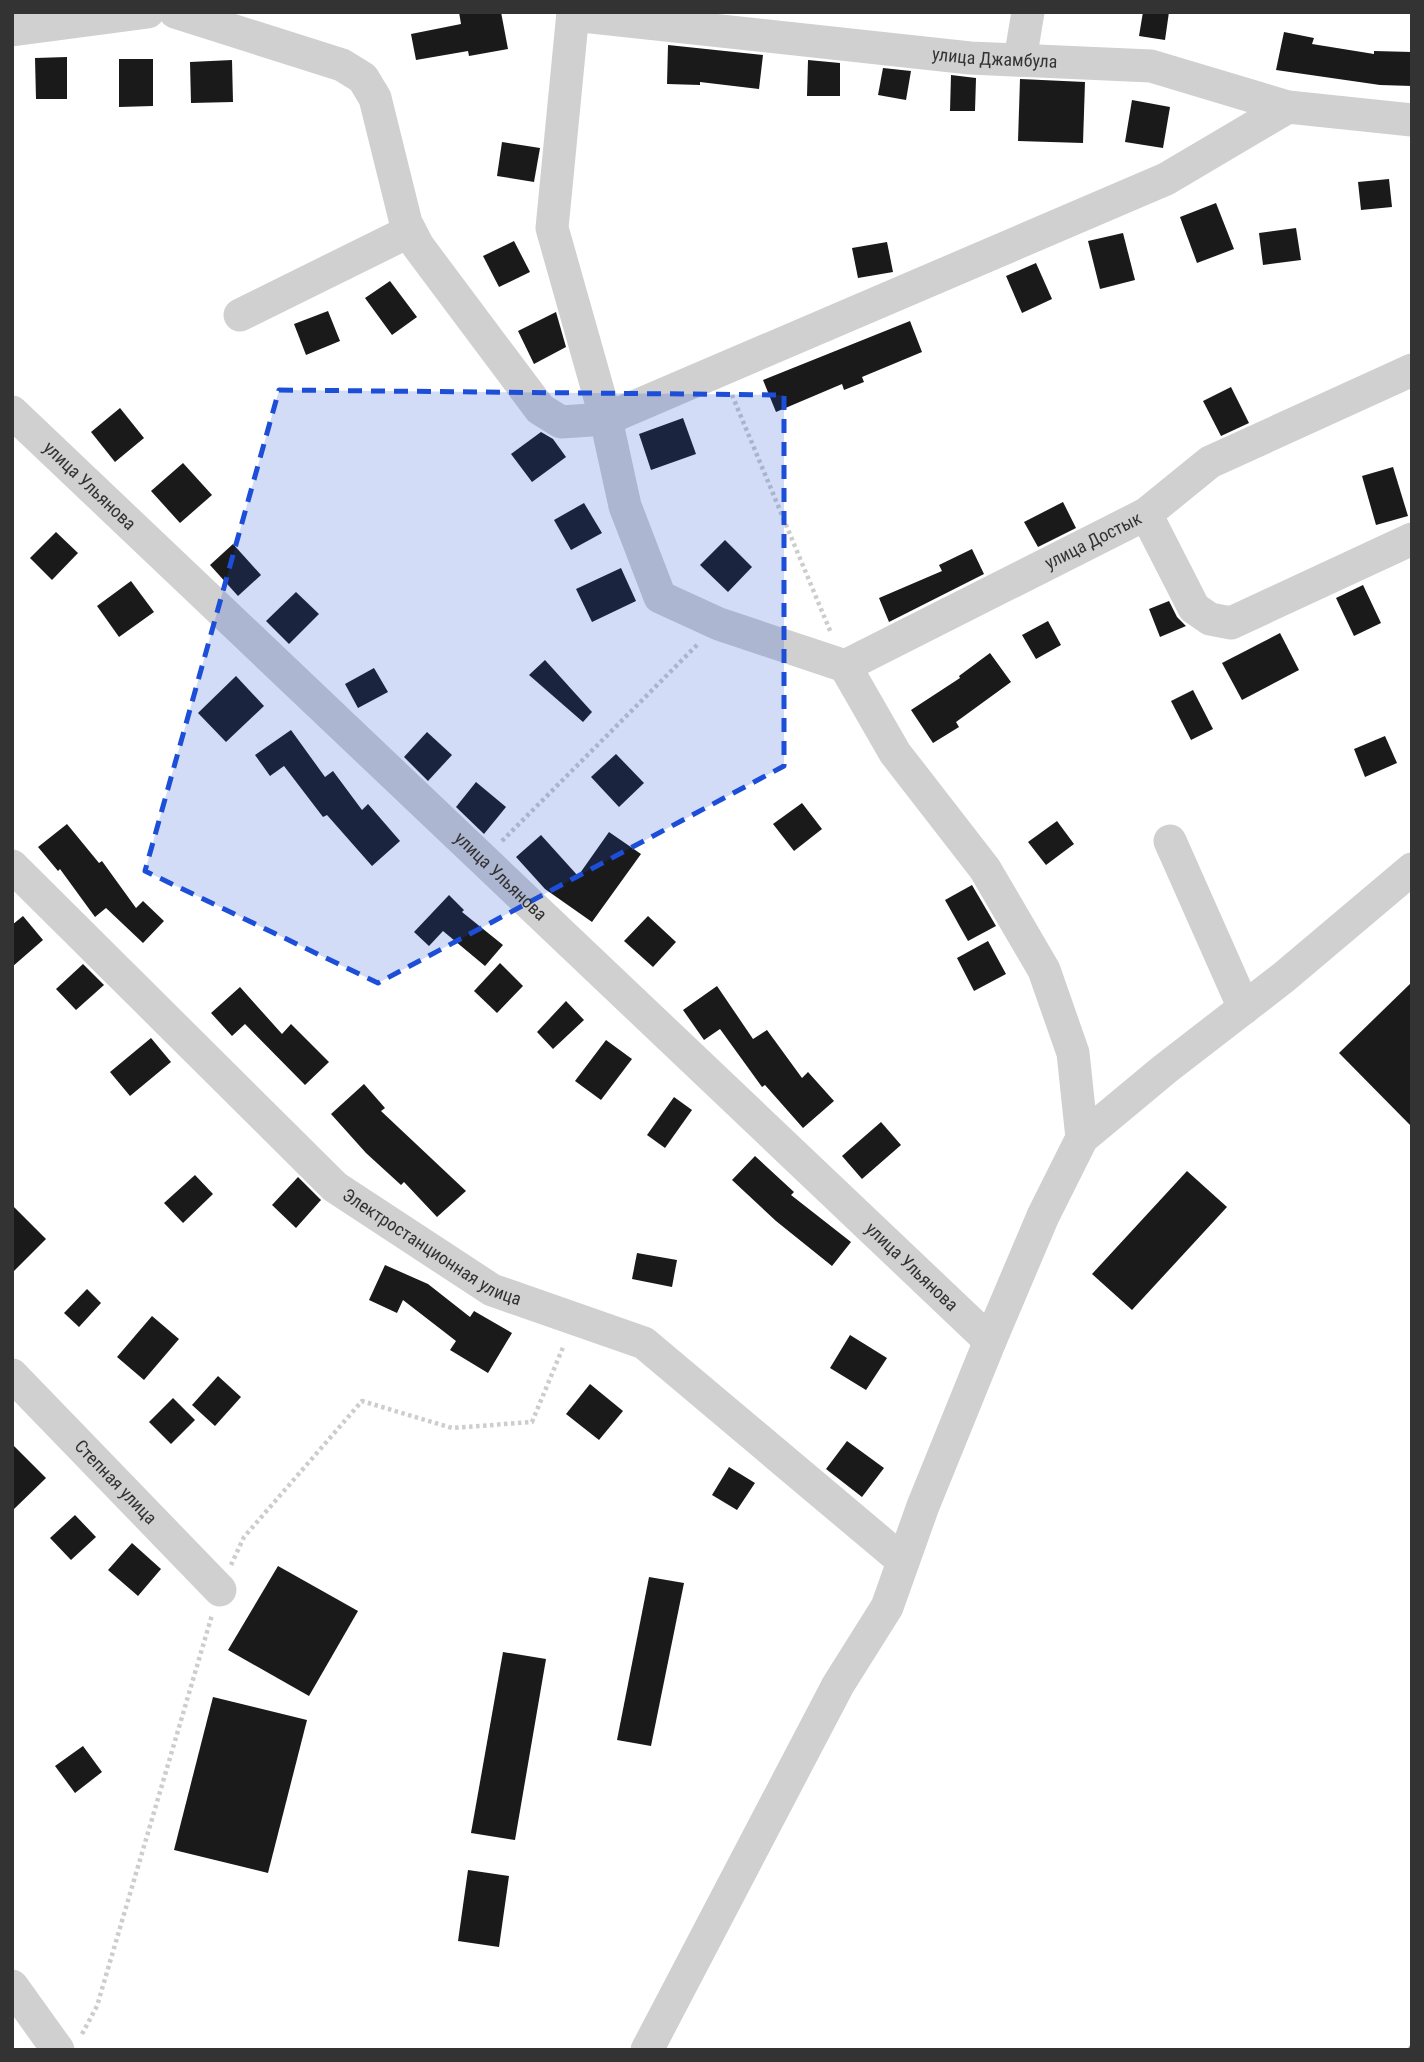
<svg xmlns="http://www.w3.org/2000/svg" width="1424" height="2062" viewBox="0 0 1424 2062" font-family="'Roboto Condensed',sans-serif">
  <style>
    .building { fill: #1a1a1a }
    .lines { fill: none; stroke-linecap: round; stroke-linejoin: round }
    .path { stroke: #cdcdcd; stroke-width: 4.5; stroke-dasharray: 3.5 3.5; stroke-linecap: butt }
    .minor { stroke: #d0d0d0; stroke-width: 33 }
    .rail { stroke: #888; stroke-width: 5; stroke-dasharray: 7 5; stroke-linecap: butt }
    .marked { fill: #1d4ed8; fill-opacity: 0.2; stroke: #1d4ed8; stroke-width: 5; stroke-dasharray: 14 9; stroke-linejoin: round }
    .labels { text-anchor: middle; stroke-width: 7; stroke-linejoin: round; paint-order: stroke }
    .street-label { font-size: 18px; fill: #333; stroke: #fff }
  </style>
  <rect width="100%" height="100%" fill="#fff"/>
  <g class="building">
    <polygon points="459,12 501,12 508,49 469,56 468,51 416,60 411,34 461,24"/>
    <polygon points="1143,12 1169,12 1165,40 1139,36"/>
    <polygon points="1284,32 1314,38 1312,44 1374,54 1374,51 1412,52 1412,86 1380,85 1276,70"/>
    <polygon points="668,45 763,55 759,89 700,82 700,85 667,84"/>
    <polygon points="67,57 67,99 36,99 35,58"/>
    <polygon points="119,59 153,59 153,106 119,107"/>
    <polygon points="232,60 233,102 191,103 190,62"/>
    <polygon points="808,60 840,63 840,96 807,96"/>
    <polygon points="883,68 911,71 906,100 878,95"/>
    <polygon points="951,75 976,78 975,111 950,111"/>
    <polygon points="1020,79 1085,82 1083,143 1018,141"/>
    <polygon points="1132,100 1170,107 1163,148 1125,142"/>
    <polygon points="502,142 540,148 534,182 497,176"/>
    <polygon points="1389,179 1392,207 1361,210 1358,182"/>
    <polygon points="1216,203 1234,249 1197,263 1180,217"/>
    <polygon points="1296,228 1301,260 1263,265 1259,233"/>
    <polygon points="1123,233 1135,280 1100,289 1088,241"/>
    <polygon points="514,241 530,272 499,287 483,256"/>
    <polygon points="887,242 893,272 858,278 852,248"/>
    <polygon points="1036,263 1052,299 1022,313 1006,276"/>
    <polygon points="390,281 417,317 392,335 365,298"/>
    <polygon points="328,311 340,341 306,355 294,324"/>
    <polygon points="556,312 566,347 534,364 518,331"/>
    <polygon points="910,321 922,352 862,377 864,382 844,390 842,384 776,412 763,380"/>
    <polygon points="1231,387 1249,423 1221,436 1203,401"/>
    <polygon points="120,408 144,438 115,462 91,432"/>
    <polygon points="683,418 696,454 651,470 639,434"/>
    <polygon points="541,432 553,439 566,457 532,482 511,454"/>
    <polygon points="183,463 212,495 180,523 151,491"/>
    <polygon points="1393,467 1408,516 1376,525 1362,476"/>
    <polygon points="1063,502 1076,528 1038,547 1024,522"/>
    <polygon points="584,503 602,533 571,550 554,520"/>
    <polygon points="56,532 78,553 52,580 30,558"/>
    <polygon points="725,540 752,567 728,592 700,565"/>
    <polygon points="233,544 261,575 238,596 210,565"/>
    <polygon points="972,549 984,574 889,622 879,598 942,571 939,565"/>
    <polygon points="621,568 636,601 592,622 576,589"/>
    <polygon points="131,581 154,612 119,637 97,606"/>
    <polygon points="1363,585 1381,623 1354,636 1336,598"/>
    <polygon points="296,592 319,614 289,644 266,621"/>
    <polygon points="1169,601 1177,617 1186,626 1160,637 1149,609"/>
    <polygon points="1048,621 1061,645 1036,659 1022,635"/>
    <polygon points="1280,633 1299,670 1242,700 1222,663"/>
    <polygon points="990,653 1011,682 956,722 959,727 933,743 911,710 960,678 959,676"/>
    <polygon points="545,660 592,712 583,722 529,675"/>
    <polygon points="374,668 388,692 358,708 345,684"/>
    <polygon points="236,676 264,706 226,742 198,713"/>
    <polygon points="1193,690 1213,729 1191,740 1171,701"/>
    <polygon points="291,730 325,777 333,771 362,810 368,804 400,841 372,866 327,815 323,817 284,766 270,776 255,755"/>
    <polygon points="427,732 452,755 428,781 404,757"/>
    <polygon points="1385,736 1397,763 1365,777 1354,749"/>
    <polygon points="616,754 644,783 619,807 591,777"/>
    <polygon points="476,782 506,807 484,834 456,807"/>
    <polygon points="802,803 822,829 794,851 773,824"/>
    <polygon points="1057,821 1074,844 1046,865 1028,842"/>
    <polygon points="67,824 99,863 102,861 136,908 143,901 164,921 143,943 106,908 95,917 60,869 58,871 38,847"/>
    <polygon points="609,832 641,854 592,922 545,889 516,857 541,835 578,876"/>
    <polygon points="972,885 996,926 968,941 945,900"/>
    <polygon points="449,895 464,910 462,912 503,945 485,966 443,931 429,946 414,932"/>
    <polygon points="23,916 43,940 12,967 12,925"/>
    <polygon points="648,916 676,942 653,967 624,941"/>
    <polygon points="988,941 1006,974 974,991 957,958"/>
    <polygon points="500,963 523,986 497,1013 474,991"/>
    <polygon points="83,964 104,985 76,1010 56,989"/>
    <polygon points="1412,982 1412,1127 1339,1053"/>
    <polygon points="717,986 753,1039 767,1030 802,1078 808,1072 834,1101 803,1128 765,1085 762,1087 720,1029 704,1040 683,1010"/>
    <polygon points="240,987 282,1034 291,1024 329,1062 305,1085 245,1024 232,1036 211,1013"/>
    <polygon points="566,1001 584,1020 553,1049 537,1032"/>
    <polygon points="151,1038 171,1062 130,1096 110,1072"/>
    <polygon points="606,1040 632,1059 601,1100 575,1081"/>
    <polygon points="364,1084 385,1108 381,1111 466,1191 437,1217 404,1182 401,1185 366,1153 331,1114"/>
    <polygon points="674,1097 692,1110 665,1148 647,1135"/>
    <polygon points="881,1122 901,1145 862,1179 842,1156"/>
    <polygon points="755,1156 794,1192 791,1195 851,1242 832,1266 776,1221 732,1180"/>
    <polygon points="1187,1171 1227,1207 1132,1310 1092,1274"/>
    <polygon points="195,1175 213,1194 183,1223 164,1203"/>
    <polygon points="298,1177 321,1200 296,1228 272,1205"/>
    <polygon points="12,1205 46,1239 12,1273"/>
    <polygon points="637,1253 677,1260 672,1287 632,1279"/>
    <polygon points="385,1265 428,1284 470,1317 474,1311 512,1333 488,1373 450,1350 456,1341 403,1300 397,1313 369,1300"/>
    <polygon points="87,1289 101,1303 79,1327 64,1313"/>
    <polygon points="152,1316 179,1339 144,1380 117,1357"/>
    <polygon points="850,1335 887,1358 866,1390 830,1368"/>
    <polygon points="218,1376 241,1397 215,1426 192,1405"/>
    <polygon points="590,1384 623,1411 599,1440 566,1414"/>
    <polygon points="173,1398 195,1420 171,1444 149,1422"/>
    <polygon points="847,1441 884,1468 862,1497 826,1469"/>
    <polygon points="12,1444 46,1478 12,1511"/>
    <polygon points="729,1467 755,1483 737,1510 712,1495"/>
    <polygon points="75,1515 96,1537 71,1560 50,1538"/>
    <polygon points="132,1543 161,1569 138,1596 108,1570"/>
    <polygon points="278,1566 358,1611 309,1696 228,1650"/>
    <polygon points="649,1577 684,1583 651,1746 617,1740"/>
    <polygon points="503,1652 546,1659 515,1840 471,1833"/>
    <polygon points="213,1697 307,1720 268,1873 174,1850"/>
    <polygon points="83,1746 102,1772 75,1793 55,1766"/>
    <polygon points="468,1870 509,1876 499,1947 458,1941"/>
  </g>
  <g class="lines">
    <g class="path">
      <polyline points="732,395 831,633"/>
      <polyline points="502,841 698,644"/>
      <polyline points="231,1565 244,1537 362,1401 452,1428 532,1422 564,1345"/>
      <polyline points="82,2034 97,2006 212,1615"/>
    </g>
    <g class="minor">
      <polyline points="175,12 342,65 363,78 375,98 406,223 418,246 540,409 561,422 606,419 1166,179 1288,107"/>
      <polyline points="573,12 552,228 606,419 625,506 660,597 719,624 845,666 895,753 985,869 1044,970 1073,1053 1082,1138"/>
      <path id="s1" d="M 573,15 L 970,58 L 1151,66 L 1288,107 L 1412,120"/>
      <polyline points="12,30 148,12"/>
      <polyline points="1020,60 1028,12"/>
      <polyline points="240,315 410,231"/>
      <path id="s2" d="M 12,412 L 990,1341"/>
      <polyline points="1146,514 1210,462 1412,370"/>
      <path id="s3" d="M 845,666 L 1146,514 L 1194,608 L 1210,619 L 1231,623 L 1412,539"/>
      <polyline points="1170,841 1244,1008"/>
      <path id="s4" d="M 12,866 L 335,1187 L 492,1290 L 644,1343 L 903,1561"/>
      <path id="s5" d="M 12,1375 L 220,1590"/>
      <polyline points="12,1986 58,2050"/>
      <polyline points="647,2050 838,1685 887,1607 923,1506 990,1341 1043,1216 1082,1138 1165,1069 1284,977 1412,869"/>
    </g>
    <polyline class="rail" points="1410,2050 1412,2047"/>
  </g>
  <path class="marked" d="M 279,390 L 784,395 L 784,766 L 378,983 L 145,871 Z"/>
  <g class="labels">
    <g class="street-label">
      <text dy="6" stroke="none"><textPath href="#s1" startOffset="424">улица Джамбула</textPath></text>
      <text dy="6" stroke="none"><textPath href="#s2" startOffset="107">улица Ульянова</textPath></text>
      <text dy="6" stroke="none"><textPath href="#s3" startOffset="278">улица Достык</textPath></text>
      <text dy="6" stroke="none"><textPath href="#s2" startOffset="674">улица Ульянова</textPath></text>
      <text dy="6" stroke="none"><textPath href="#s4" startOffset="570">Электростанционная улица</textPath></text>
      <text dy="6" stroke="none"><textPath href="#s2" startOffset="1241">улица Ульянова</textPath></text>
      <text dy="6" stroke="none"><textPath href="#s5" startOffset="149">Степная улица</textPath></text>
    </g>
  </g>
  <rect width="1424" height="2062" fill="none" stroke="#333333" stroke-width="28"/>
</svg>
